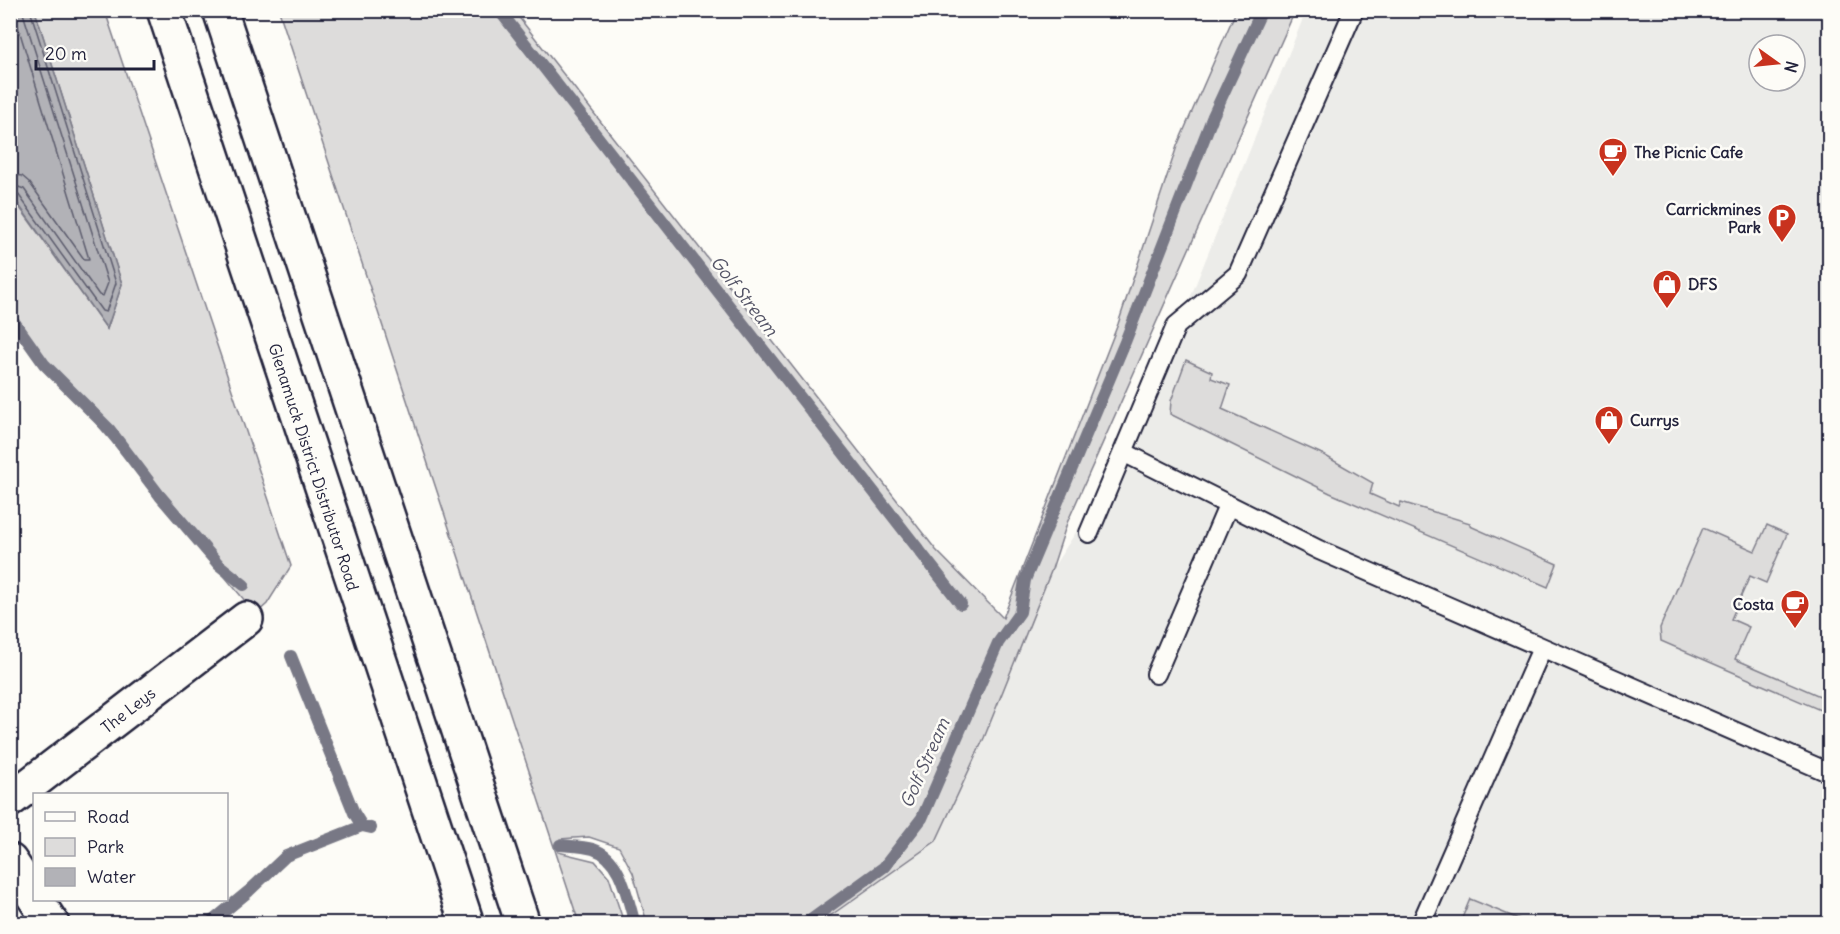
<svg xmlns="http://www.w3.org/2000/svg" width="1840" height="934" viewBox="0 0 1840 934" font-family="Delius,sans-serif">
  <style>
    .built { fill: #ecece9; fill-rule: evenodd }
    .green { fill: #dddcdb; stroke: #807f8b; stroke-width: 1.5 }
    .water { fill: #b2b2b7; stroke: #787885; stroke-width: 1.5 }
    .lines { fill: none; stroke-linecap: round; stroke-linejoin: round }
    .shore { stroke: #5c5c6d; stroke-width: 1.5 }
    .stream { stroke: #787885; stroke-width: 12 }
    .lane-casing { stroke: #22223b; stroke-width: 22 }
    .street-casing { stroke: #22223b; stroke-width: 38 }
    .secondary-casing { stroke: #22223b; stroke-width: 38 }
    .lane { stroke: #fdfcf7; stroke-width: 18 }
    .street { stroke: #fdfcf7; stroke-width: 33 }
    .secondary { stroke: #fdfcf7; stroke-width: 33 }
    .labels { text-anchor: middle; stroke-width: 5; stroke-linejoin: round; paint-order: stroke }
    .poi-label { font-size: 16px; font-weight: bold; fill: #22223b; stroke: #fdfcf7; text-anchor: start }
    .street-label { font-size: 16px; fill: #22223b; stroke: #fdfcf7 }
    .water-label { font-size: 18px; font-style: italic; fill: #545466; stroke: #fdfcf7 }
  </style>
  <rect width="100%" height="100%" fill="#fdfcf7"/>
  <filter id="ink" filterUnits="userSpaceOnUse"><feTurbulence type="fractalNoise" baseFrequency=".0167" numOctaves="2"/><feDisplacementMap in="SourceGraphic" scale="12" xChannelSelector="R" yChannelSelector="G"/><feConvolveMatrix kernelMatrix="1 2 1 2 8 2 1 2 1" color-interpolation-filters="sRGB"/></filter>
  <g filter="url(#ink)">
    <path class="built" d="M 1306,11 L 1829,11 L 1829,923 L 820,924 L 936,841 L 983,738 L 1052,569 L 1128,452 ZM 1759,45 L 1795,45 L 1795,81 L 1759,81 Z"/>
    <g class="green">
      <polygon points="35,11 105,11 291,566 267,604 256,614 11,321 10,194 107,329 122,284"/>
      <polygon points="279,11 514,11 936,550 1003,618 1118,324 1177,146 1236,11 1295,11 1067,523 1052,569 984,738 936,841 820,923 647,923 633,873 619,847 589,837 560,839 558,852 595,861 609,877 624,923 579,923"/>
      <polygon points="1186,360 1212,372 1211,378 1230,385 1222,409 1322,454 1373,483 1370,494 1399,507 1401,502 1470,523 1470,526 1557,564 1548,587 1330,493 1170,414 1171,401"/>
      <polygon points="1767,525 1787,534 1766,583 1750,576 1731,619 1749,627 1735,659 1829,700 1827,713 1661,641 1660,628 1703,528 1755,551"/>
      <polygon points="1470,899 1521,920 1520,923 1460,923"/>
    </g>
    <polygon class="water" points="10,11 35,11 122,284 107,329 11,194"/>
    <g class="lines">
      <g class="shore">
        <polyline points="10,174 22,176 29,182 84,259 89,259 13,10"/>
        <polyline points="10,184 24,189 99,295 103,296 108,283 22,10"/>
        <polyline points="10,191 18,194 102,311 106,312 116,283 30,10"/>
      </g>
      <g class="stream">
        <polyline points="499,10 961,604"/>
        <polyline points="10,316 44,364 110,430 160,496 219,565 244,585"/>
        <polyline points="291,656 354,813 362,826 371,828"/>
        <path d="M 560,845 C 570,846 583,846 593,849 C 622,858 627,898 635,924"/>
        <polyline points="209,924 249,891 286,856 362,826"/>
        <polyline points="805,924 884,867 922,818 998,643 1020,612 1025,580 1125,342 1213,116 1262,10"/>
      </g>
      <g class="lane-casing">
        <g id="lane">
          <polyline points="1125,453 1319,550 1830,773"/>
          <polyline points="1089,533 1176,326 1238,274 1354,10"/>
          <polyline points="1156,674 1228,506"/>
          <polyline points="1421,924 1542,648"/>
        </g>
      </g>
      <g class="street-casing">
        <g id="street">
          <polyline points="10,800 246,619"/>
          <polyline points="10,861 34,897"/>
          <polyline points="36,900 52,924"/>
        </g>
      </g>
      <g class="secondary-casing">
        <g id="secondary">
          <polyline points="164,10 467,924"/>
          <polyline points="220,10 523,924"/>
        </g>
      </g>
      <use href="#lane" class="lane"/>
      <use href="#street" class="street"/>
      <use href="#secondary" class="secondary"/>
    </g>
  </g>
  <defs>
    <g id="cafe-pin" transform="scale(1.5)"><path d="M0 17L-7.5 6A9.5 9.5 0 1 1 7.5 6Z" fill="#c8321e" stroke="#fdfcf7"/><path d="M-5.5-4.5H6V0H3Q3 3.5 0 3.5H-2.5Q-5.5 3.5-5.5 0ZM3-3.2v2h1.7v-2ZM-6 4.5H4V6H-6Z" fill="#fff"/></g>
    <g id="parking-pin" transform="scale(1.5)"><path d="M0 17L-7.5 6A9.5 9.5 0 1 1 7.5 6Z" fill="#c8321e" stroke="#fdfcf7"/><path d="M-3.5-5.5H1a3.5 3.5 0 0 1 0 7H-1V5.5H-3.5ZM-1-3.4V-.6H.8a1.4 1.4 0 0 0 0-2.8Z" fill="#fff"/></g>
    <g id="shop-pin" transform="scale(1.5)"><path d="M0 17L-7.5 6A9.5 9.5 0 1 1 7.5 6Z" fill="#c8321e" stroke="#fdfcf7"/><path d="M-5-2.5h2.3a2.7 3.5 0 0 1 5.4 0H5L5.5 6h-11ZM-1.5-2.5h3a1.5 2.3 0 0 0-3 0Z" fill="#fff"/></g>
  </defs>
  <g fill-rule="evenodd">
    <use href="#cafe-pin" x="1613" y="152"/>
    <use href="#parking-pin" x="1782" y="218"/>
    <use href="#shop-pin" x="1667" y="284"/>
    <use href="#shop-pin" x="1609" y="420"/>
    <use href="#cafe-pin" x="1795" y="604"/>
  </g>
  <g class="labels">
    <g class="poi-label">
      <text x="1634" y="158">The Picnic Cafe</text>
      <text x="1761" y="215" text-anchor="end">Carrickmines<tspan x="1761" dy="18">Park</tspan></text>
      <text x="1688" y="290">DFS</text>
      <text x="1630" y="426">Currys</text>
      <text x="1774" y="610" text-anchor="end">Costa</text>
    </g>
    <g class="street-label">
      <text transform="translate(314 467) rotate(72)" y="6">Glenamuck District Distributor Road</text>
      <text transform="translate(128 710) rotate(-38)" y="6">The Leys</text>
    </g>
    <g class="water-label">
      <text transform="translate(744 296) rotate(52)" y="6">Golf Stream</text>
      <text transform="translate(925 763) rotate(-66)" y="6">Golf Stream</text>
    </g>
  </g>
  <rect width="1840" height="934" fill="none" stroke="#fdfcf7" stroke-width="36"/>
  <rect x="18" y="18" width="1804" height="898" fill="none" stroke="#22223b" stroke-width="2" filter="url(#ink)"/>
  <rect x="33" y="793" width="195" height="108" fill="#fdfcf7" stroke="#a5a5ac" stroke-width="1.5"/>
  <rect x="45" y="812" width="30" height="9" fill="#fdfcf7" stroke="#a5a5ac" stroke-width="1.5"/>
  <text x="87" y="823" font-size="18" fill="#22223b">Road</text>
  <rect x="45" y="838" width="30" height="18" fill="#dddcdb" stroke="#a5a5ac" stroke-width="1.5"/>
  <text x="87" y="853" font-size="18" fill="#22223b">Park</text>
  <rect x="45" y="868" width="30" height="18" fill="#b2b2b7" stroke="#a5a5ac" stroke-width="1.5"/>
  <text x="87" y="883" font-size="18" fill="#22223b">Water</text>
  <g transform="translate(1777 63) rotate(105)"><circle r="28" fill="#fdfcf7" stroke="#a5a5ac" stroke-width="1.5"/>
  <path d="M0-4.5L10 22L0 15L-10 22Z" fill="#c8321e"/>
  <text y="-9" font-size="16" font-weight="bold" text-anchor="middle" fill="#22223b">N</text>
  </g>
  <path d="M36 60v9h118v-9" fill="none" stroke="#22223b" stroke-width="3"/>
  <text x="45" y="60" font-size="18" fill="#22223b" stroke="#fdfcf7" stroke-width="4.5" paint-order="stroke">20 m</text>
</svg>
